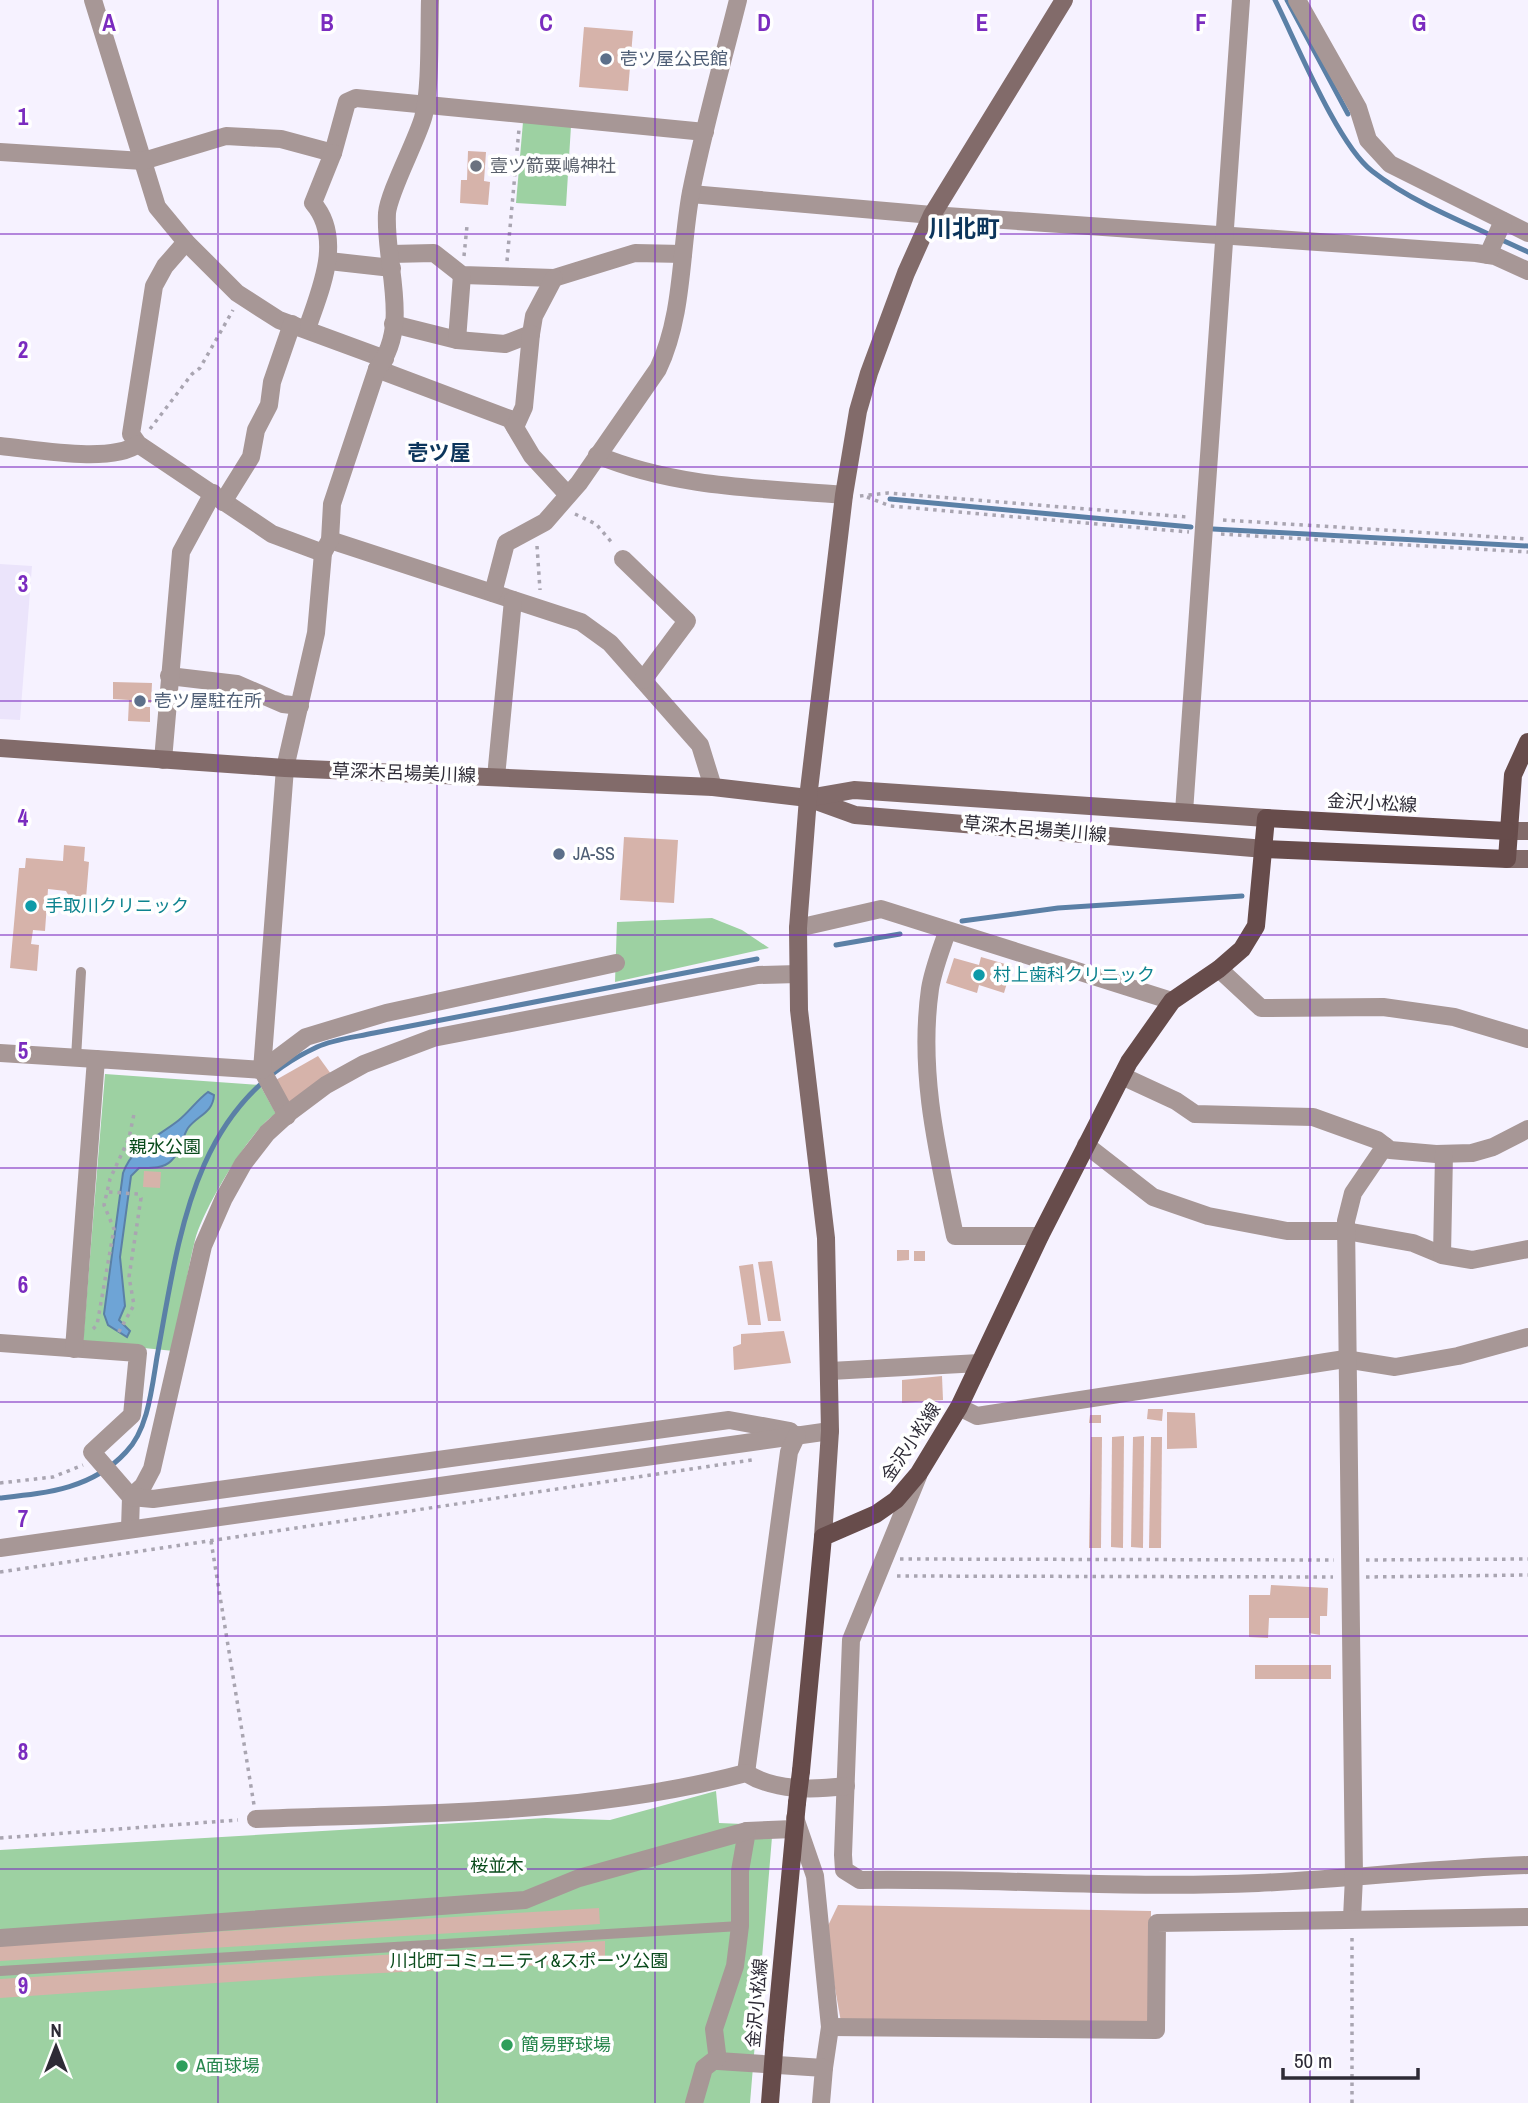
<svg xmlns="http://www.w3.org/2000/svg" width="1528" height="2103" viewBox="0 0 1528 2103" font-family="'Archivo Narrow','Noto Sans JP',sans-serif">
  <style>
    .built { fill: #ebe4fb }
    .green { fill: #9dd1a2 }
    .water { fill: #6ea4d6; stroke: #5b80a6; stroke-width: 2 }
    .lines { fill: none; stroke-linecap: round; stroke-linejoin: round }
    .stream { stroke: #5b80a6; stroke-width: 5 }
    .building { fill: #d6b3aa }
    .path { stroke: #a9a5b1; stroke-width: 3.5; stroke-dasharray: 3.5 5; stroke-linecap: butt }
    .lane { stroke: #a79796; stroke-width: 10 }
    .street { stroke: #a79796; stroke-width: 18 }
    .secondary { stroke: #826b6a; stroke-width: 18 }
    .primary { stroke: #674c4b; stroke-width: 18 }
    .primary-bridge { stroke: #674c4b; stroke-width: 18 }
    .grid { fill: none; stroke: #7b2cbf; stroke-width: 2; stroke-opacity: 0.55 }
    .service-dot { fill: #5c6f8a; stroke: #fff; stroke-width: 2.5 }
    .worship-dot { fill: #6b7280; stroke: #fff; stroke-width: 2.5 }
    .culture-dot { fill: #0f9aa8; stroke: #fff; stroke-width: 2.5 }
    .leisure-dot { fill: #2e9e5b; stroke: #fff; stroke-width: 2.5 }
    .labels { text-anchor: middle; stroke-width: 7; stroke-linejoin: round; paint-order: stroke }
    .service-label { font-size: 18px; fill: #4e5e75; stroke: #fff; text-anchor: start }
    .worship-label { font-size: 18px; fill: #5b616d; stroke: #fff; text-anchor: start }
    .street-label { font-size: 18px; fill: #2e2b36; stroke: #fff }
    .culture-label { font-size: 18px; fill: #0d838f; stroke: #fff; text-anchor: start }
    .park-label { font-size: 18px; fill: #094b1b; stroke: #fff }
    .leisure-label { font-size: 18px; fill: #27864d; stroke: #fff; text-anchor: start }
    .quarter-label { font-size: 21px; font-weight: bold; fill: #0c355b; stroke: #fff }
    .district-label { font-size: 24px; font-weight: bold; fill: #0c355b; stroke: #fff }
    .grid-label { font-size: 23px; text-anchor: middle; font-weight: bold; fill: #7b2cbf; stroke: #fff; stroke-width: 7; stroke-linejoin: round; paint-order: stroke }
  </style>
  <rect width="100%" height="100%" fill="#f6f2ff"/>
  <polygon class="built" points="0,564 32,566 20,720 0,719"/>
  <g class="green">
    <polygon points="523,122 571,126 566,206 516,203"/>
    <polygon points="712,918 742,930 769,948 615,982 617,922"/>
    <path d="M 105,1074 L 260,1085 L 276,1114 C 251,1127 202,1211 195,1240 C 186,1276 181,1314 174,1351 L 83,1342 Z"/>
    <polygon points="716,1791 719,1823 743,1824 772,1837 750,2103 0,2103 0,1850 545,1818 610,1820"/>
  </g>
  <path class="water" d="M 208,1092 L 214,1095 C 213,1113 198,1115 188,1128 C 181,1139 182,1151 171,1161 C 163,1169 149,1168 139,1168 L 131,1176 L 120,1257 L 125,1306 L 119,1320 L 130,1331 L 127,1337 L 108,1325 L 104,1314 L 123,1173 C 133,1145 158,1137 179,1120 C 190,1111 197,1100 208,1092 Z"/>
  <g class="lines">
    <g class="stream">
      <path d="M 1275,0 C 1296,42 1338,145 1372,171 C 1415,205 1478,228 1528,252"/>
      <polyline points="1287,0 1348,114"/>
      <polyline points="890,499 1191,527"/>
      <polyline points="1213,529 1528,546"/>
      <polyline points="962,921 1058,908 1242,896"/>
      <polyline points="836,945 900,934"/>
      <path d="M 0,1498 C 47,1493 92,1489 126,1452 C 148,1430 152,1387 157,1357 C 179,1238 192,1104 317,1047 C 334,1039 356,1037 374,1033 L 757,959"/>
    </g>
  </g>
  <g class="building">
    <polygon points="584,27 633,31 628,91 579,87"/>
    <polygon points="468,151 486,152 484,181 490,182 488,205 460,203 461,180 467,180"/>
    <polygon points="113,682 152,683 151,703 147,702 146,707 150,707 150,722 128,721 129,700 113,699"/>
    <polygon points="624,837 678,840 674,903 620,900"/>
    <polygon points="64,845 85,847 84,861 89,862 85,910 76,909 66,891 48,889 45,931 33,930 31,944 39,945 37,971 10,968 19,868 25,868 26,858 63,861"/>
    <polygon points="981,957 1012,966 1004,993 979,985 977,993 946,983 954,958 979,965"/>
    <polygon points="318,1056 331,1074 289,1108 274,1081"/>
    <polygon points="144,1171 161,1172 160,1188 143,1187"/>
    <polygon points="897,1250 909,1250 909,1260 897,1261"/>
    <rect x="914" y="1251" width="11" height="10"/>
    <polygon points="772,1261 781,1321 768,1321 758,1262"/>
    <polygon points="753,1264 761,1325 748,1325 739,1266"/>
    <polygon points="784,1331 791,1363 734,1370 733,1347 741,1344 741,1334"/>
    <polygon points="942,1376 943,1400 902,1403 902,1380"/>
    <polygon points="1148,1409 1163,1409 1162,1421 1147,1419"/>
    <polygon points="1167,1412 1195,1413 1197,1448 1167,1449"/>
    <polygon points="1090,1415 1101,1415 1101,1423 1089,1423"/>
    <polygon points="1124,1436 1123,1548 1111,1547 1112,1437"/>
    <polygon points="1144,1436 1143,1548 1131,1547 1133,1437"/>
    <polygon points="1091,1437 1102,1437 1101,1548 1089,1548"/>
    <polygon points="1151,1437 1162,1437 1161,1548 1149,1548"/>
    <polygon points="1271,1585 1328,1588 1327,1616 1320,1616 1320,1635 1309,1633 1309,1618 1269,1618 1268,1638 1249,1637 1249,1595 1270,1595"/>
    <rect x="1255" y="1665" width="76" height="14"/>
    <polygon points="838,1905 1151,1911 1150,2024 841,2022 825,1932"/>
    <polygon points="599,1908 600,1924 0,1961 0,1945"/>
    <polygon points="605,1941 605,1962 319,1976 0,1998 0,1979"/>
  </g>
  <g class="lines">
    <g class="path">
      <polyline points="464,256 467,226"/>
      <polyline points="507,261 519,129"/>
      <polyline points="150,429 192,374 200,368 233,310"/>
      <polyline points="860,496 888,493 1187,517"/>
      <polyline points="867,497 890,506 1189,532"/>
      <polyline points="575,514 596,524 614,545"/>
      <polyline points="1223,520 1528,539"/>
      <polyline points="1221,534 1528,552"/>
      <polyline points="537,546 540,590"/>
      <polyline points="109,1192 138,1194 141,1198 129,1277 134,1305 117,1335"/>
      <polyline points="93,1329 97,1325 114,1229 104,1205 110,1179 129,1138 134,1114"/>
      <polyline points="0,1483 53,1477 83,1465"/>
      <polyline points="211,1541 254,1805"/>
      <polyline points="900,1559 1334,1560"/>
      <polyline points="1366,1560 1528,1559"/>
      <polyline points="0,1572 752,1460"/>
      <polyline points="897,1576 1333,1577"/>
      <polyline points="1366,1577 1528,1575"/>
      <polyline points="0,1838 238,1820"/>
      <polyline points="1352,2103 1352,1937"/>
    </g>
    <g class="lane">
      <polyline points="76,1058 81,972"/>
      <polyline points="0,1971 740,1926"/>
    </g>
    <g class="street">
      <polyline points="93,0 157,207 186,242 237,293 279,320 385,359"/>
      <polyline points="1297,0 1358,108 1368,140 1390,164 1528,233"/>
      <polyline points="0,152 143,161 226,136 281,139 333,153 347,102 356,98 705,132"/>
      <polyline points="691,194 932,215 1476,253 1495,256 1528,271"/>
      <polyline points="186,242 165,266 154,286 131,434 138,444 272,534 323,553"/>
      <polyline points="391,254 434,253 462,275 554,278 635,253 683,254"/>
      <polyline points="1488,255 1503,221"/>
      <polyline points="329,261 392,268"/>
      <polyline points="393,324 457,340 505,344 531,334 534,316 554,278"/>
      <path d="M 307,329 C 320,290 344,239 313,203 L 333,153"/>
      <polyline points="457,340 462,275"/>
      <polyline points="377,369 510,419 532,456 568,495"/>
      <polyline points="515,427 524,407 531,334"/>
      <path d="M 0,446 C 34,449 111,464 138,444"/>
      <path d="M 597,455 C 676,488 760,488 844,495"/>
      <polyline points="223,502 251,457 256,430 269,405 272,382 292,324"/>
      <polyline points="330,540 581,622 610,643 700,745 713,787"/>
      <polyline points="623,559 687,621 643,680"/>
      <path d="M 493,593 L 506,543 L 545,522 L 579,483 L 658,369 C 684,314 680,251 691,192 C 704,127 722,64 738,0"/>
      <polyline points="169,676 237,684 283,704 300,706"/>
      <polyline points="163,760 181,552 213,493"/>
      <polyline points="496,777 513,600"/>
      <polyline points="1184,812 1241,0"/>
      <polyline points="798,928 881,909 1172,1001"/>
      <path d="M 947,932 C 941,950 933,970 930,989 C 918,1073 938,1154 955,1236 L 1040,1236"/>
      <polyline points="1219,969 1261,1008 1383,1007 1454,1017 1528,1039"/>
      <polyline points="0,1053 96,1059"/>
      <polyline points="1122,1076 1176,1101 1195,1114 1313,1117 1377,1140 1390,1150 1436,1154 1472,1153 1493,1147 1528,1129"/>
      <polyline points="287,1116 262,1070 306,1037 386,1013 616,963"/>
      <polyline points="1086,1145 1153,1197 1208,1216 1287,1231 1346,1231 1413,1243 1442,1255 1472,1260 1528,1249"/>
      <polyline points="1442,1255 1444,1154"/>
      <polyline points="0,1343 138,1353 132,1415 92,1452 131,1497 130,1529"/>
      <path d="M 74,1349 L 96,1059 L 262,1070 L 285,768 L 316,633 L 323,553 L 330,540 L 332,504 L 377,369 C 412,325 384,264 387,213 C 389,192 416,142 423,118 C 431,91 429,31 430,0"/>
      <polyline points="830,1371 980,1363"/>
      <polyline points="959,1407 977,1416 1345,1359 1395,1367 1458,1356 1528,1337"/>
      <path d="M 918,1476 L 851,1640 L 843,1855 L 844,1870 L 860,1880 C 993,1878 1125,1889 1258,1883 C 1348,1879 1438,1868 1528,1865"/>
      <polyline points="131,1497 143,1486 152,1469 203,1246 224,1198 243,1164 267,1133 290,1112 326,1085 364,1064 433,1038 758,975 798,974"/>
      <polyline points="131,1497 153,1499 729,1420 790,1431"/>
      <polyline points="0,1548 830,1431"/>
      <polyline points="746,1773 789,1452 797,1435"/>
      <polyline points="795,1818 815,1876 830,2027 824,2068"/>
      <path d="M 256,1819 C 419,1813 587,1815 746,1773 C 775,1791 812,1790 846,1786"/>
      <polyline points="794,1829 747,1831 740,1871 740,1926 735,1966 714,2029 718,2061 824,2068 821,2103"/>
      <polyline points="1352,1918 1354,1877 1346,1221 1353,1193 1385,1146"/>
      <polyline points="0,1938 525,1900 579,1878 747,1831"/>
      <polyline points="830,2027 1156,2030 1157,1923 1528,1917"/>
      <polyline points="694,2103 704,2068 717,2058"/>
    </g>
    <g class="secondary">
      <polyline points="0,748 285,768 713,787 808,798 855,815 1265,849"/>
      <polyline points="808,798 854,790 1266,818"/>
      <polyline points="1507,831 1528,831"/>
      <polyline points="1507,859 1528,859"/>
      <polyline points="823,1537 830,1431 826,1238 799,1010 798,928 808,798 844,495 858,411 869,373 906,273 932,215 1064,0"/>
    </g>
    <g class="primary">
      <polyline points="1265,849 1507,859 1513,775 1528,742"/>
      <polyline points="801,1771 823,1537 876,1514 896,1500 919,1473 959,1407 1040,1236 1129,1062 1172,1001 1219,969 1242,949 1256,926 1266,818 1507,831"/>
      <polyline points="775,2038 797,1803"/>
    </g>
    <g class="primary-bridge">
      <polyline points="797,1803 801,1771"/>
      <polyline points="770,2103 775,2038"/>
    </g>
  </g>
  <path class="grid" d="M 218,0 L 218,2103M 437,0 L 437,2103M 655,0 L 655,2103M 873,0 L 873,2103M 1091,0 L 1091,2103M 1310,0 L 1310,2103M 0,234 L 1528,234M 0,467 L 1528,467M 0,701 L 1528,701M 0,935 L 1528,935M 0,1168 L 1528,1168M 0,1402 L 1528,1402M 0,1636 L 1528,1636M 0,1869 L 1528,1869"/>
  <g class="service-dot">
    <circle cx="606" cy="59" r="7"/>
    <circle cx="140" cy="701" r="7"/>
    <circle cx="559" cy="854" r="7"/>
  </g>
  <circle class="worship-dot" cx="476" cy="166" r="7"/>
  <g class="culture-dot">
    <circle cx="31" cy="906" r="7"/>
    <circle cx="979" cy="975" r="7"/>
  </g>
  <g class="leisure-dot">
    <circle cx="507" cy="2045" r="7"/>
    <circle cx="182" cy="2066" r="7"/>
  </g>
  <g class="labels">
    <g class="service-label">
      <text x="620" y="65">壱ツ屋公民館</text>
      <text x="154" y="707">壱ツ屋駐在所</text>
      <text x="573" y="860">JA-SS</text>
    </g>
    <g class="worship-label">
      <text x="490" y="172">壹ツ箭粟嶋神社</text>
    </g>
    <g class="street-label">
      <text transform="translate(404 773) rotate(2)" y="6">草深木呂場美川線</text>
      <text transform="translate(1372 803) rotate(3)" y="6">金沢小松線</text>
      <text transform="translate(1035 829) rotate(5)" y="6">草深木呂場美川線</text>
      <text transform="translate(911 1442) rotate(-56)" y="6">金沢小松線</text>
      <text transform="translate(757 2003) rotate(-85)" y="6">金沢小松線</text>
    </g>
    <g class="culture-label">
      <text x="45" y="912">手取川クリニック</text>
      <text x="993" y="981">村上歯科クリニック</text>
    </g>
    <g class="park-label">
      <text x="165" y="1153">親水公園</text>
      <text x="497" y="1872">桜並木</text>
      <text x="529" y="1967">川北町コミュニティ&amp;スポーツ公園</text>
    </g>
    <g class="leisure-label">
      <text x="521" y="2051">簡易野球場</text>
      <text x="196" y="2072">A面球場</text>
    </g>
    <g class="quarter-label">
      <text x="439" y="460">壱ツ屋</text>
    </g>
    <g class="district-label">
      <text x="964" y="237">川北町</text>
    </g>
  </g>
  <g class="grid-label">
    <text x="109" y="31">A</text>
    <text x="327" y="31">B</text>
    <text x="546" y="31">C</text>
    <text x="764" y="31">D</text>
    <text x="982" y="31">E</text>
    <text x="1201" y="31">F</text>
    <text x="1419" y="31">G</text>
    <text x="23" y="125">1</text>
    <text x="23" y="358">2</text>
    <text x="23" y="592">3</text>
    <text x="23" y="826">4</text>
    <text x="23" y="1059">5</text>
    <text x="23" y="1293">6</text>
    <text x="23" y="1527">7</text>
    <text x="23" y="1760">8</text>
    <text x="23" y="1994">9</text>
  </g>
  <g transform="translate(56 2047)" stroke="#ffffff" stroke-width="5" paint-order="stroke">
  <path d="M0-5L12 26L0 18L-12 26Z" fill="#2e2b36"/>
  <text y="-10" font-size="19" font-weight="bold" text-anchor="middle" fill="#2e2b36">N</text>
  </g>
  <path d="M1283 2068v10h135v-10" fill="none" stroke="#2e2b36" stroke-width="3.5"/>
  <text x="1294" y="2068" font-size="21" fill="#2e2b36" stroke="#ffffff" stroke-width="5" paint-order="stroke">50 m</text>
</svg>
